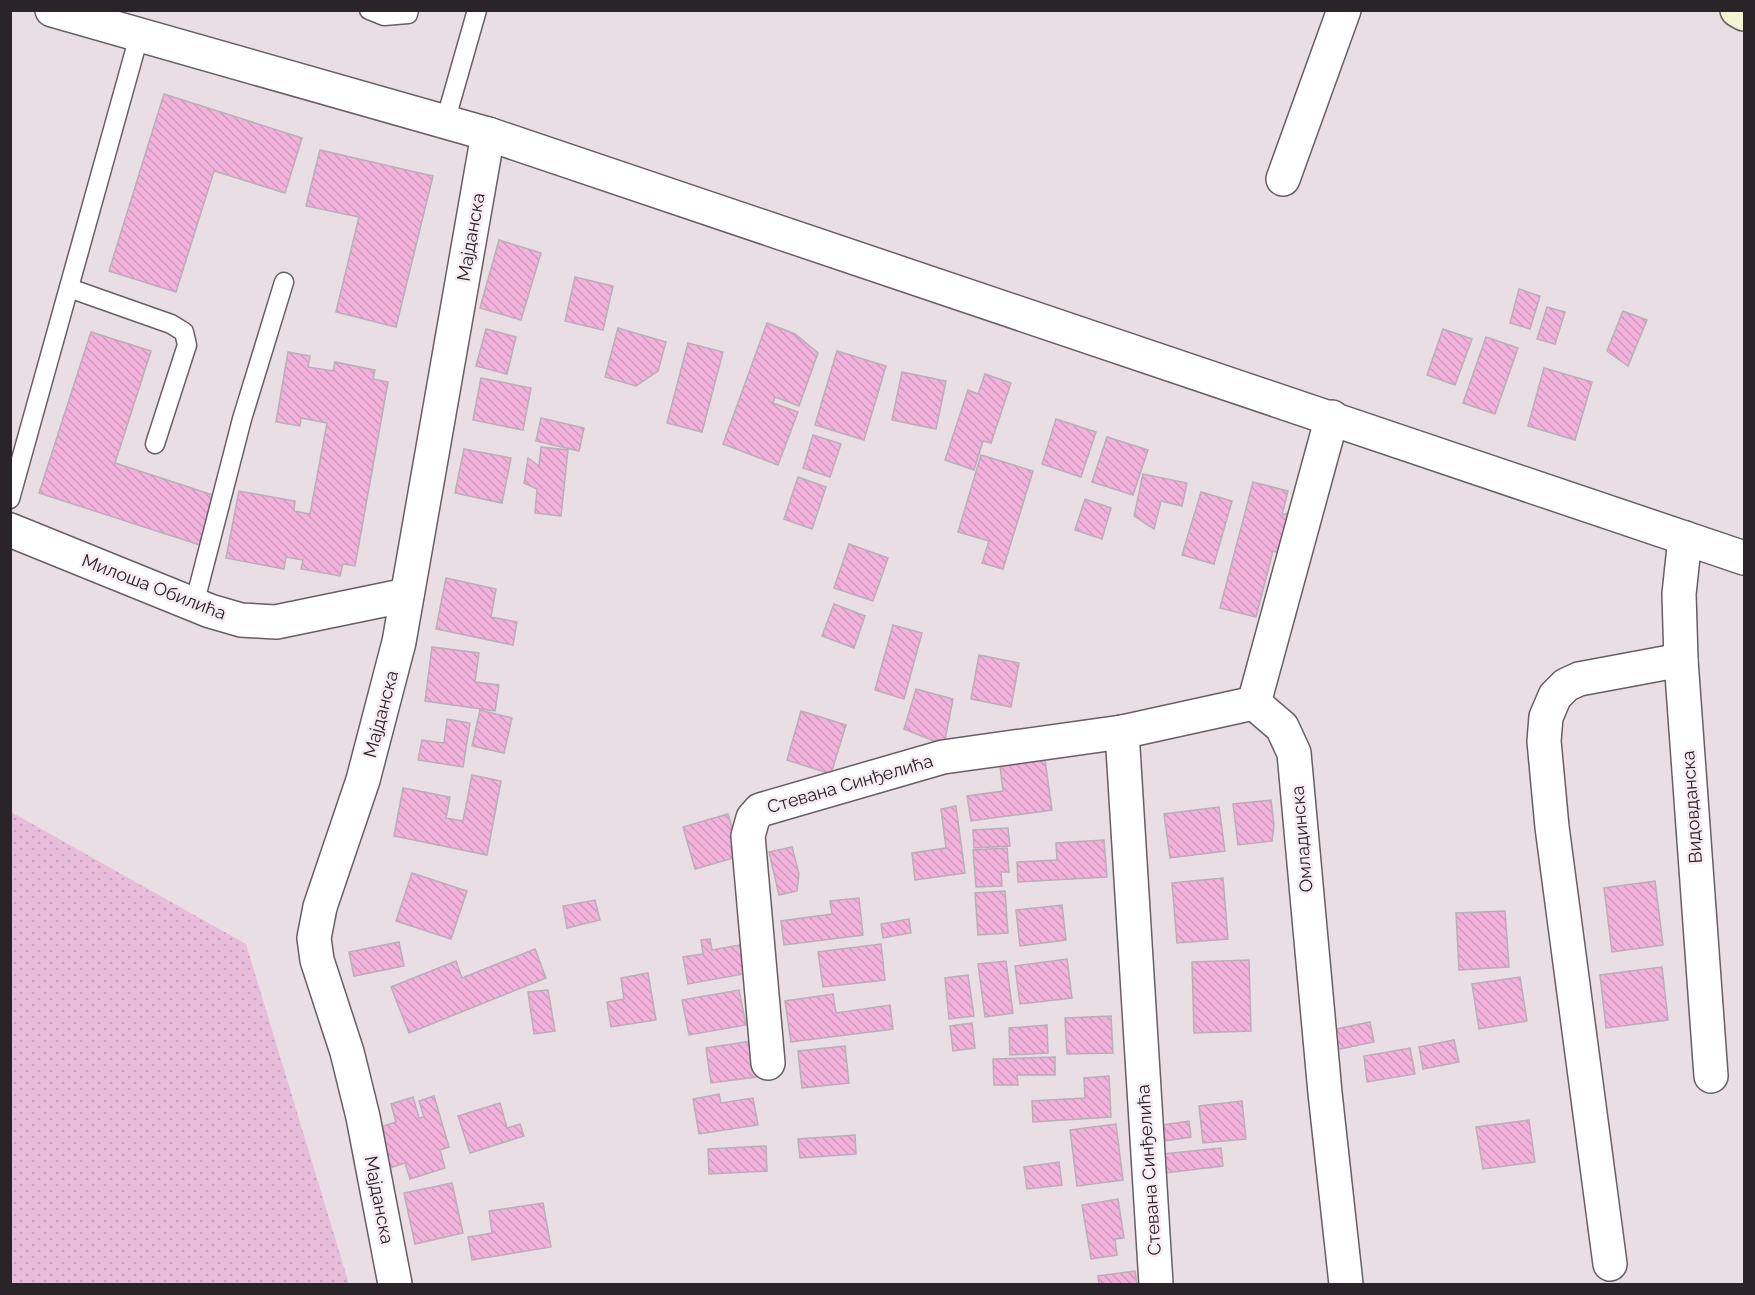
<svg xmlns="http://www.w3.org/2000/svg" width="1755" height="1295" viewBox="0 0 1755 1295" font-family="Raleway,sans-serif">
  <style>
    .grass { fill: url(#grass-dots) }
    .building { fill: url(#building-back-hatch); stroke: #baafb6; stroke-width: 1.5 }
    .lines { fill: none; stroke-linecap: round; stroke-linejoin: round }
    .service-casing { stroke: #685e65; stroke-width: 21 }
    .minor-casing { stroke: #685e65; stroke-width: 36 }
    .secondary-casing { stroke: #685e65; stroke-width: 36 }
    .service { stroke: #fff; stroke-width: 18 }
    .minor { stroke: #fff; stroke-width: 33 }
    .secondary { stroke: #f4f5d1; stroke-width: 33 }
    .labels { text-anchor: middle; stroke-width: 5; stroke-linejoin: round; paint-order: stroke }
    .street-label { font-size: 18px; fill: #292427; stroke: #f7ebf2 }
  </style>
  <defs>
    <pattern id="grass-dots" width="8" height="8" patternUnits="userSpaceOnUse" patternTransform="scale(1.5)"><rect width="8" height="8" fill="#e8bdd9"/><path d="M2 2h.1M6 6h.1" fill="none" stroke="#c7a2ba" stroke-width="1.8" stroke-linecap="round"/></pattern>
    <pattern id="building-back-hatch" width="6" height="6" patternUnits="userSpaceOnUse" patternTransform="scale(1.5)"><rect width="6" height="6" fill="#f2b2dc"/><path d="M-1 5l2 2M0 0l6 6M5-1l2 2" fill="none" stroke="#d099bd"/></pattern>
  </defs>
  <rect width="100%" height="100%" fill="#eadee5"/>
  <polygon class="grass" points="11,812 246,944 349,1284 11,1284"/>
  <g class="building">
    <polygon points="164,94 302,138 285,193 214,171 176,292 109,271"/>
    <polygon points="320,150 433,176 396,327 336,312 359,217 306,206"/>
    <polygon points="499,240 541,253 521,320 480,308"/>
    <polygon points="575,277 613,286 603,330 565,321"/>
    <polygon points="1519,289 1540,296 1530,329 1510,323"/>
    <polygon points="1547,307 1565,312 1555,344 1537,339"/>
    <polygon points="1623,311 1647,320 1628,366 1607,351"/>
    <polygon points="767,323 795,334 818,353 799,406 775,397 773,403 798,412 778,465 723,444"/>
    <polygon points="618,328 666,342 658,371 636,386 605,377"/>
    <polygon points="486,329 516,337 507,374 476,366"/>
    <polygon points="1443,329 1472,339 1455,385 1427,375"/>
    <polygon points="91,332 151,351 115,463 216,496 200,545 39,493"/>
    <polygon points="1486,337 1518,348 1495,414 1463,403"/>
    <polygon points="688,343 723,352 702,432 667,423"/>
    <polygon points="837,351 886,366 864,440 815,425"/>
    <polygon points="288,352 310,356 308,367 333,371 335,362 375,370 373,379 388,382 355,566 343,564 340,576 301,569 303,560 286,557 284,569 226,558 239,491 295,501 294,511 310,514 327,423 301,418 300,426 276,422"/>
    <polygon points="1544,368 1592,382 1575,440 1528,426"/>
    <polygon points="902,372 946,381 936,429 892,420"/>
    <polygon points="985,374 1011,383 991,443 983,441 974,470 945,460 968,390 978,394"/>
    <polygon points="481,378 531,388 523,430 473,420"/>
    <polygon points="541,418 584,428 579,451 536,441"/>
    <polygon points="1056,419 1096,432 1081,477 1042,464"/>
    <polygon points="813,435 841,444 830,477 803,468"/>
    <polygon points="1107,437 1148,450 1133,495 1092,482"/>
    <polygon points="541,447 568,450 561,516 535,513 537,489 524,483 528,458 539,466"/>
    <polygon points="464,449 511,458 502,503 455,493"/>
    <polygon points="981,455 1033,471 1003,569 982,563 989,541 958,532"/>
    <polygon points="1143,474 1187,483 1182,506 1161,501 1154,529 1134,516"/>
    <polygon points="798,477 826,487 812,529 784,519"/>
    <polygon points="1253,482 1288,491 1282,515 1291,512 1280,553 1273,551 1256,617 1220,608"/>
    <polygon points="1201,492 1232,501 1214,564 1182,555"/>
    <polygon points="1085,499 1111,508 1102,539 1075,530"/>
    <polygon points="849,544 888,558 873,601 834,588"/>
    <polygon points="446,578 496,589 491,617 517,622 513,645 436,629"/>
    <polygon points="834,604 865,616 854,648 822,636"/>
    <polygon points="893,625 922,633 904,699 875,690"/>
    <polygon points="432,647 479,653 475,682 499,685 495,711 425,701"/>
    <polygon points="979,655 1019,663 1011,707 971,699"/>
    <polygon points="916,689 953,699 944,745 904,729"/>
    <polygon points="480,710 512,718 504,753 472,746"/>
    <polygon points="801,711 846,725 831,774 787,760"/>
    <polygon points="447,719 470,723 463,767 418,760 422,740 444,743"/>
    <polygon points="1045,760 1052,810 971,821 967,796 1003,791 1000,766"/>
    <polygon points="472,775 501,781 487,855 394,836 403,788 450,797 446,818 463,821"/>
    <polygon points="1271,800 1274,825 1272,841 1238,845 1233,804"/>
    <polygon points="956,806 965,873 915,880 912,853 946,848 941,809"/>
    <polygon points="1219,807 1225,851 1170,858 1164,814"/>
    <polygon points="728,814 740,856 695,869 683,827"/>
    <polygon points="1008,828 1010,846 974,848 973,830"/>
    <polygon points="1104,840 1107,877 1018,882 1017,862 1057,860 1056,843"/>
    <polygon points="792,847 799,874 797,891 779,895 769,852"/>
    <polygon points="1007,848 1009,872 1001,872 1002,886 976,887 973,850"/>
    <polygon points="412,873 467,891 451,939 396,921"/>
    <polygon points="1223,878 1228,939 1177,943 1172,883"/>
    <polygon points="1655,881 1663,945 1612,952 1604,888"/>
    <polygon points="1005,891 1008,933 978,935 975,893"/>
    <polygon points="859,898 863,935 784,945 781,921 832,914 830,901"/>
    <polygon points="595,900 600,920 567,928 563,906"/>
    <polygon points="1062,905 1066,940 1020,946 1016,910"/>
    <polygon points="1505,911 1509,967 1459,970 1456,913"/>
    <polygon points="909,919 911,933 883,938 881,924"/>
    <polygon points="710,939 712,950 740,945 744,974 688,984 683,957 703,954 701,940"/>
    <polygon points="399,942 404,966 354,976 349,952"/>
    <polygon points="881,944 885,980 823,987 818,952"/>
    <polygon points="535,949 546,978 409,1033 391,987 456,961 462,978"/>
    <polygon points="1067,959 1072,998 1020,1004 1015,966"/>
    <polygon points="1249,960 1251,1031 1194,1033 1192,962"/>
    <polygon points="1006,961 1013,1013 985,1017 978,964"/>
    <polygon points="1662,967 1668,1020 1606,1028 1600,975"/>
    <polygon points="648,973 656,1020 611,1027 607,1002 624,999 621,978"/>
    <polygon points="968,975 974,1016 949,1019 945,978"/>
    <polygon points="1520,977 1527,1021 1479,1029 1472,984"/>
    <polygon points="548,990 555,1031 534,1034 528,992"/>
    <polygon points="739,990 746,1025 689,1035 682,1000"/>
    <polygon points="833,994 836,1013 890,1005 893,1029 791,1042 785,1001"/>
    <polygon points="1111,1016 1113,1053 1067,1054 1065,1018"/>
    <polygon points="1370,1022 1374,1042 1335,1050 1331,1030"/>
    <polygon points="972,1023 975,1048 953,1051 950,1026"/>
    <polygon points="1047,1025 1048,1053 1010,1055 1009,1028"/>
    <polygon points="1454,1040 1459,1062 1423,1069 1419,1047"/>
    <polygon points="751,1041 756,1077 711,1083 706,1048"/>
    <polygon points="845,1046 849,1083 802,1088 798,1051"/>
    <polygon points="1410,1048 1415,1074 1367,1082 1364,1056"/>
    <polygon points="1055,1057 1055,1075 1017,1075 1018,1085 994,1085 993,1059"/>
    <polygon points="1109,1076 1111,1117 1033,1122 1032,1101 1085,1098 1084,1078"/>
    <polygon points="719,1094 721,1103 753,1098 758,1125 699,1134 693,1099"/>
    <polygon points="434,1096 449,1147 440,1150 445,1168 410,1179 405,1163 383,1170 371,1130 396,1122 391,1104 413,1097 419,1118 424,1117 419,1101"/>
    <polygon points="1242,1101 1246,1139 1203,1143 1199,1106"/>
    <polygon points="500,1103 507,1128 520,1124 524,1136 470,1153 458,1116"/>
    <polygon points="1529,1120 1535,1162 1483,1169 1476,1127"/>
    <polygon points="1189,1121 1191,1137 1159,1142 1156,1126"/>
    <polygon points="1116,1124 1123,1180 1077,1186 1070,1130"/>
    <polygon points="855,1135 856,1154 800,1158 798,1139"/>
    <polygon points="766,1146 767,1171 709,1174 708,1149"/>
    <polygon points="1221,1148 1223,1166 1165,1173 1163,1154"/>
    <polygon points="1059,1162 1062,1185 1027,1189 1024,1167"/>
    <polygon points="452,1183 463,1233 415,1244 404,1193"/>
    <polygon points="1118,1199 1124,1238 1115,1239 1117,1255 1091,1259 1082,1205"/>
    <polygon points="543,1203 551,1247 472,1260 468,1237 492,1233 489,1211"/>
    <polygon points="1135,1271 1137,1284 1099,1284 1098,1276"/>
  </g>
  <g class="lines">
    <g class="service-casing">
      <g id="service">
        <polyline points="369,10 384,16 408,14 409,10"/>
        <polyline points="445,122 477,10"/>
        <polyline points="69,288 171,324 184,332 187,345 155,444"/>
        <polyline points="10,499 139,36"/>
        <polyline points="194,605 242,419 284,282"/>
      </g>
    </g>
    <g class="minor-casing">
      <g id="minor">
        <polyline points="52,10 488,134 1744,558"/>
        <polyline points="1283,179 1344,10"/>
        <polyline points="10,530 210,611 241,620 276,622 407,595"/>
        <polyline points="1685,538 1679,594 1681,660 1711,1076"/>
        <polyline points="1254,703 1282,727 1294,753 1325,1093 1346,1284"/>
        <polyline points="1254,703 1332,417"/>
        <polyline points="1122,732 1156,1284"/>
        <polyline points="768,1063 748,836 753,818 760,810 943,757 1122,732 1254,703"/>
        <polyline points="1610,1264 1552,827 1544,741 1546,717 1555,696 1566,685 1579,679 1681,660"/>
        <polyline points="395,1284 363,1117 347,1052 317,960 314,938 320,907 363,780 399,642 488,134"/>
      </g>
    </g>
    <g class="secondary-casing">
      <polyline id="secondary" points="1737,10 1744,14"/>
    </g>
    <use href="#service" class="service"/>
    <use href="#minor" class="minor"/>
    <use href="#secondary" class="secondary"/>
  </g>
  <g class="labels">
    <g class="street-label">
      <text transform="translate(471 237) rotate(-80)" y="6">Мајданска</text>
      <text transform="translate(154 587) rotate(21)" y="6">Милоша Обилића</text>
      <text transform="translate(381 714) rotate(-75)" y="6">Мајданска</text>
      <text transform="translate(850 784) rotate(-16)" y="6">Стевана Синђелића</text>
      <text transform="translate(1692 807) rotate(-94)" y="6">Видовданска</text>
      <text transform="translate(1302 839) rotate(-95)" y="6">Омладинска</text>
      <text transform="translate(1149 1170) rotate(-94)" y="6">Стевана Синђелића</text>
      <text transform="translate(379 1200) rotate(79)" y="6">Мајданска</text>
    </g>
  </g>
  <rect width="1755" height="1295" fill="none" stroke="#292427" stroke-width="24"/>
</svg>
